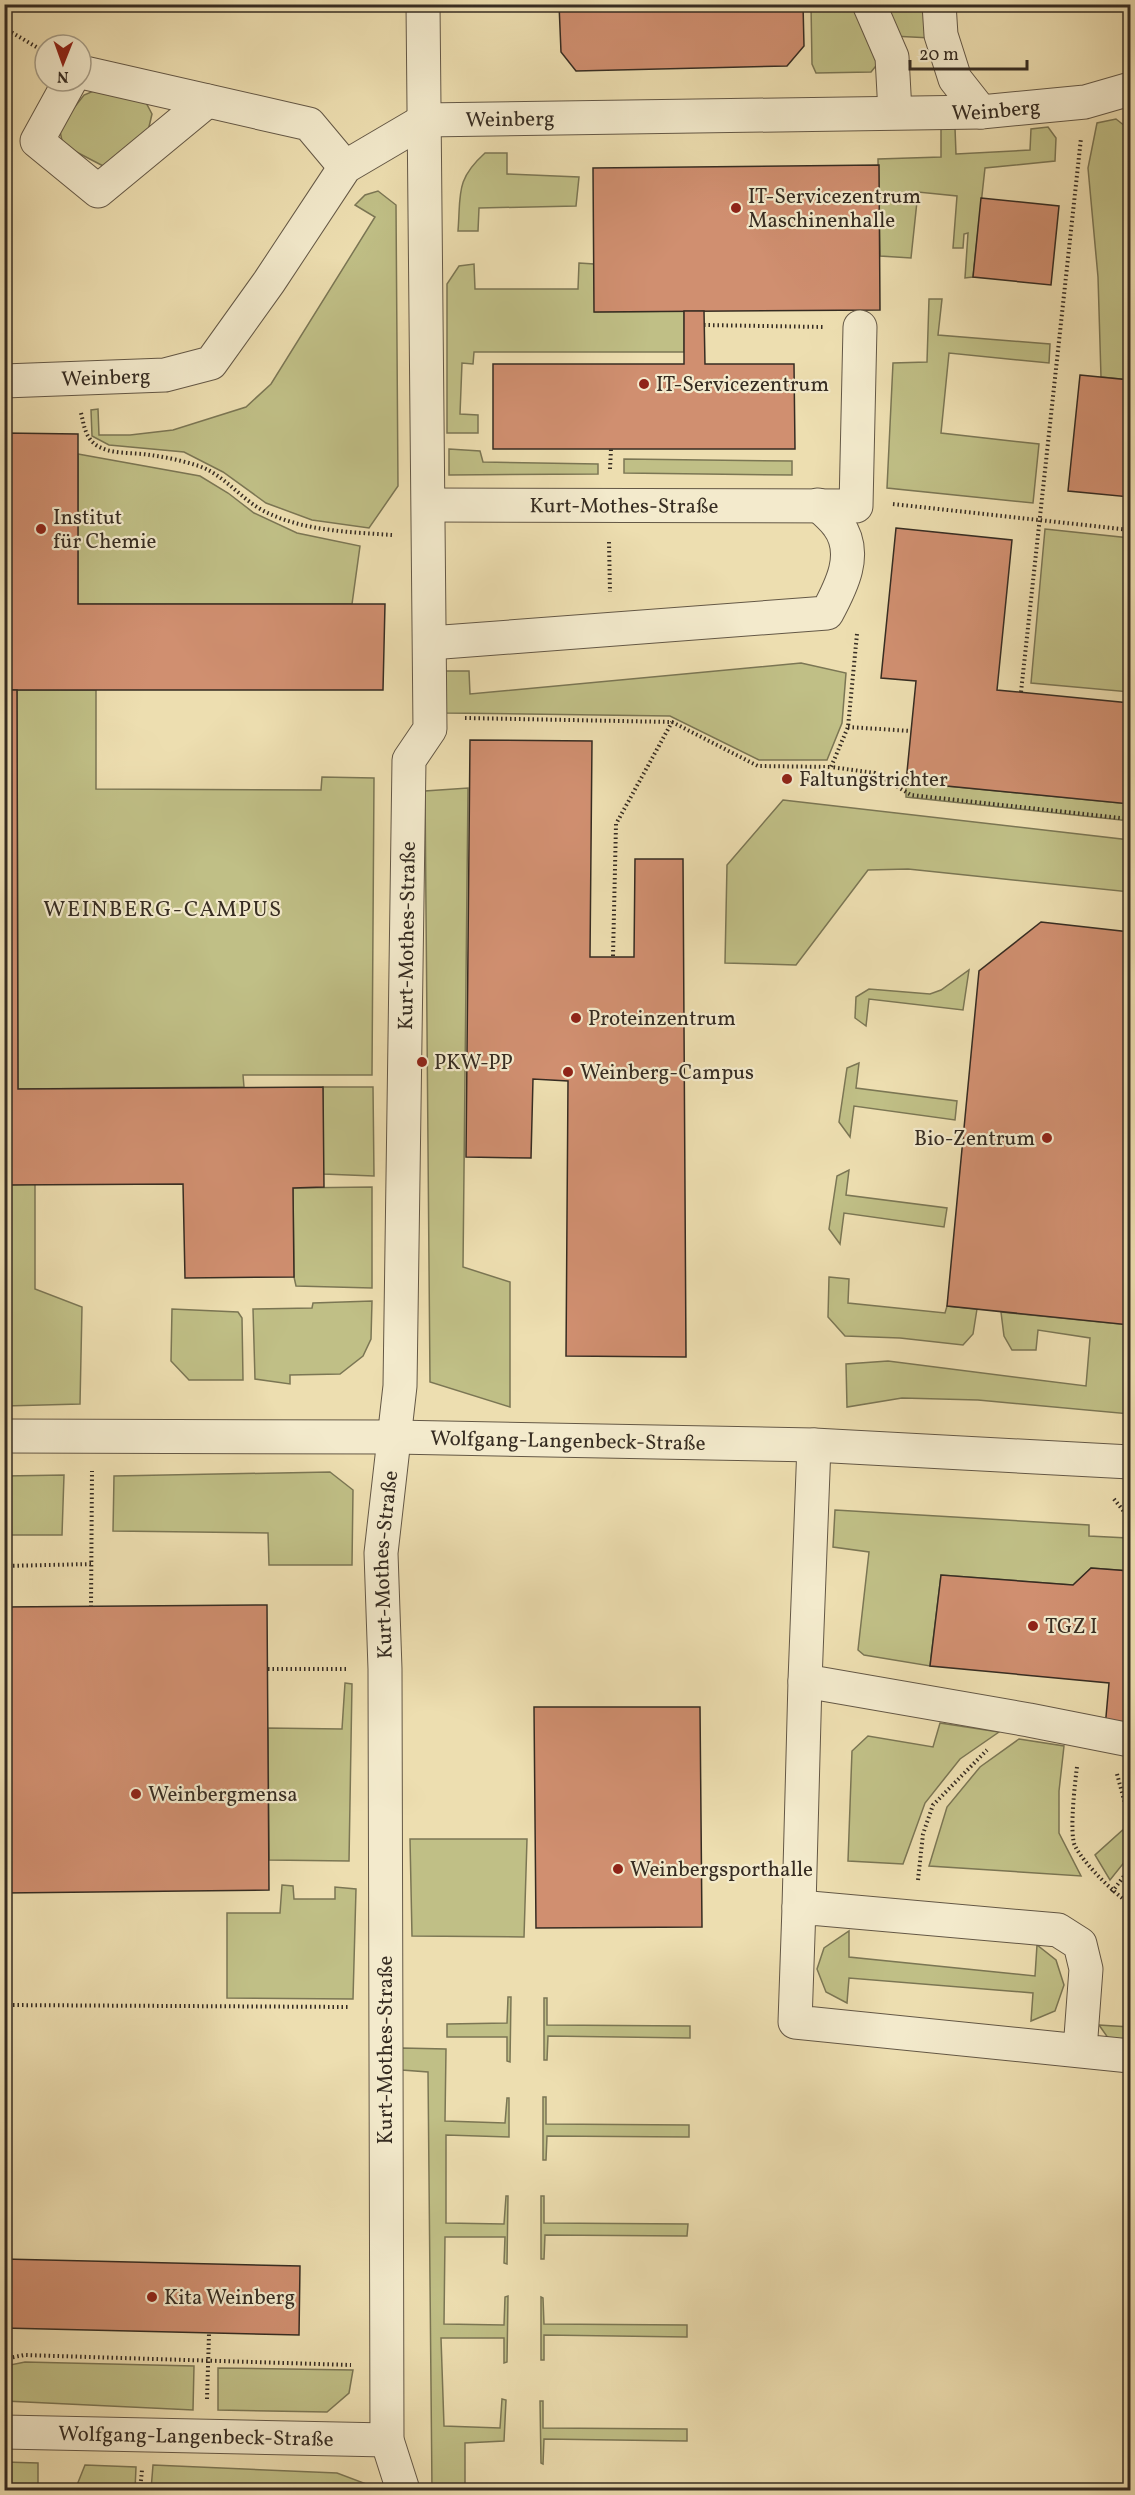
<svg xmlns="http://www.w3.org/2000/svg" width="1135" height="2495" viewBox="0 0 1135 2495" font-family="Vollkorn,serif">
  <style>
    .green { fill: #c0bf86; stroke: #7b7654; stroke-width: 1.5 }
    .building { fill: #d08f70; stroke: #362c22; stroke-width: 1.5 }
    .lines { fill: none; stroke-linecap: round; stroke-linejoin: round }
    .minor-casing { stroke: #645846; stroke-width: 35 }
    .path { stroke: #362c22; stroke-width: 4; stroke-dasharray: 1.5 3; stroke-linecap: butt }
    .minor { stroke: #f3eacc; stroke-width: 33 }
    .poi-dot { fill: #8f2418; stroke: #f3eacc; stroke-width: 2 }
    .labels { text-anchor: middle; stroke-width: 4.5; stroke-linejoin: round; paint-order: stroke }
    .street-label { font-size: 21px; fill: #362c22; stroke: #f3eacc }
    .poi-label { font-size: 21px; fill: #362c22; stroke: #f3eacc; text-anchor: start }
    .neighbourhood-label { font-size: 22px; letter-spacing: 1.5px; fill: #362c22; stroke: #f3eacc }
  </style>
  <rect width="100%" height="100%" fill="#eddeb0"/>
  <filter id="stains"><feTurbulence type="fractalNoise" baseFrequency=".00333" numOctaves="4"/><feColorMatrix values="0 0 0 0 .2 0 0 0 0 .09 0 0 0 0 .02 0 0 0 .5 -.17"/></filter>
  <radialGradient id="worn" r=".72"><stop offset=".6" stop-color="#630" stop-opacity="0"/><stop offset="1" stop-color="#630" stop-opacity=".3"/></radialGradient>
  <g class="green">
    <polygon points="811,5 858,5 884,56 871,72 816,73 812,64"/>
    <polygon points="878,5 929,5 931,38 892,36"/>
    <polygon points="103,87 144,99 152,114 148,131 107,168 63,145 59,127 84,95"/>
    <polygon points="1116,119 1130,130 1130,380 1101,377 1098,277 1088,168 1097,123"/>
    <polygon points="1048,127 1056,138 1055,161 985,168 973,277 965,278 968,233 964,234 963,248 953,248 957,196 918,192 911,258 880,256 878,159 941,157 941,128 955,128 956,154 1030,150 1031,129"/>
    <path d="M 485,153 L 507,153 L 507,174 L 579,177 L 576,206 L 479,208 L 478,231 L 458,231 C 461,194 455,180 485,153 Z"/>
    <polygon points="378,191 396,205 398,486 369,528 312,520 266,503 223,472 184,452 109,445 92,436 91,410 98,409 99,435 130,435 173,430 246,407 271,384 375,217 355,205 365,195"/>
    <polygon points="579,263 594,264 595,312 684,311 684,352 474,352 473,364 462,363 460,414 478,415 478,433 447,433 447,284 459,266 474,264 475,289 578,289"/>
    <polygon points="929,299 942,299 938,335 1050,344 1049,363 949,353 941,433 1039,444 1033,503 887,488 893,363 927,362"/>
    <polygon points="449,449 480,451 483,462 598,464 598,474 449,475"/>
    <polygon points="78,454 200,476 228,493 254,513 297,533 360,546 352,604 78,604"/>
    <polygon points="624,459 792,461 792,475 624,473"/>
    <polygon points="1045,529 1130,538 1130,692 1031,683"/>
    <polygon points="801,663 846,673 842,723 827,760 759,760 670,716 446,713 444,671 469,671 470,694"/>
    <polygon points="17,690 96,690 96,789 321,790 322,777 374,778 372,1075 243,1075 244,1087 18,1089"/>
    <polygon points="906,782 1130,804 1130,821 906,797"/>
    <polygon points="468,788 463,1267 510,1282 510,1407 430,1382 425,791"/>
    <polygon points="783,800 1130,840 1130,892 908,869 868,870 796,965 725,963 727,865"/>
    <polygon points="969,970 963,1010 869,999 866,1026 855,1018 856,997 869,989 930,994 941,990"/>
    <polygon points="859,1063 856,1088 957,1101 955,1120 854,1106 850,1137 839,1122 847,1068"/>
    <polygon points="323,1087 373,1087 374,1176 323,1174"/>
    <polygon points="849,1170 846,1195 947,1208 944,1227 844,1213 840,1244 829,1229 837,1176"/>
    <polygon points="35,1184 35,1289 82,1307 80,1404 5,1406 4,1185"/>
    <polygon points="372,1187 372,1288 296,1286 294,1277 293,1188"/>
    <polygon points="829,1277 849,1279 848,1303 945,1313 947,1306 977,1309 973,1334 963,1345 900,1338 845,1336 828,1317"/>
    <polygon points="372,1301 371,1339 363,1356 340,1374 290,1375 290,1384 255,1379 253,1309 312,1308 313,1303"/>
    <polygon points="172,1309 238,1312 242,1318 243,1380 189,1380 171,1361"/>
    <polygon points="1001,1312 1130,1325 1130,1414 978,1400 902,1398 847,1407 846,1364 888,1361 1086,1386 1090,1338 1038,1330 1036,1350 1012,1350 1004,1336"/>
    <polygon points="330,1472 353,1490 352,1565 269,1565 268,1533 113,1531 114,1476"/>
    <polygon points="64,1475 62,1535 5,1535 5,1476"/>
    <polygon points="835,1510 1089,1525 1089,1536 1128,1538 1130,1544 1130,1571 1091,1568 1073,1585 941,1575 930,1666 864,1655 858,1650 869,1552 833,1547"/>
    <polygon points="345,1683 352,1684 349,1861 269,1860 268,1728 342,1729"/>
    <polygon points="940,1723 999,1732 960,1759 925,1803 903,1864 848,1861 852,1751 868,1736 933,1747"/>
    <polygon points="1019,1739 1064,1746 1059,1791 1059,1833 1081,1876 929,1866 947,1807 980,1767"/>
    <polygon points="1126,1827 1130,1830 1130,1855 1110,1880 1095,1855"/>
    <polygon points="410,1839 527,1839 524,1937 412,1936"/>
    <polygon points="282,1885 293,1886 294,1899 335,1899 335,1887 356,1889 353,1999 227,1998 227,1913 280,1913"/>
    <polygon points="849,1931 849,1957 1035,1976 1037,1945 1056,1960 1064,1985 1055,2011 1031,2021 1033,1993 849,1978 847,2003 826,1992 817,1969 824,1948"/>
    <polygon points="508,1997 511,1997 510,2062 507,2061 507,2037 447,2037 447,2024 507,2023"/>
    <polygon points="544,1998 547,1998 547,2025 690,2026 690,2038 548,2036 547,2060 544,2060"/>
    <polygon points="1099,2025 1130,2027 1130,2047 1113,2045"/>
    <polygon points="402,2048 446,2049 445,2121 505,2123 507,2098 509,2098 509,2137 446,2135 446,2223 504,2224 506,2196 508,2196 507,2264 504,2263 505,2237 445,2237 444,2324 504,2325 505,2297 508,2296 507,2362 504,2363 504,2338 441,2338 444,2426 500,2428 502,2399 506,2400 504,2441 465,2443 465,2488 489,2489 488,2490 432,2490 428,2072 402,2070"/>
    <polygon points="543,2097 546,2097 546,2124 689,2125 689,2137 547,2136 546,2160 543,2160"/>
    <polygon points="541,2196 544,2196 544,2223 688,2224 687,2236 545,2235 544,2259 541,2259"/>
    <polygon points="541,2297 543,2298 544,2324 687,2325 687,2337 544,2335 544,2360 541,2360"/>
    <polygon points="25,2362 194,2366 193,2410 5,2401 5,2366"/>
    <polygon points="218,2368 353,2370 349,2393 327,2412 218,2410"/>
    <polygon points="540,2401 543,2401 543,2428 687,2429 687,2441 544,2439 543,2464 541,2463"/>
    <polygon points="5,2462 38,2463 38,2490 5,2490"/>
    <polygon points="85,2465 136,2467 135,2490 75,2490"/>
    <polygon points="153,2465 337,2473 369,2485 371,2490 151,2490"/>
  </g>
  <g class="building">
    <polygon points="559,4 803,4 804,46 787,66 576,71 561,52"/>
    <polygon points="879,165 880,310 594,312 593,168"/>
    <polygon points="981,198 1059,206 1051,285 973,277"/>
    <polygon points="684,311 704,311 705,364 794,364 795,449 493,449 493,364 684,364"/>
    <polygon points="1080,375 1130,380 1130,497 1068,491"/>
    <polygon points="4,433 78,434 78,604 385,604 383,690 4,690"/>
    <polygon points="896,528 1012,540 997,690 1130,703 1130,804 906,782 916,681 881,678"/>
    <polygon points="4,690 17,690 18,1089 323,1087 324,1187 293,1188 294,1277 185,1278 183,1184 4,1185"/>
    <polygon points="470,740 592,741 590,957 634,957 635,859 683,859 686,1357 566,1356 568,1081 533,1079 531,1158 466,1157"/>
    <polygon points="1041,922 1130,932 1130,1325 947,1306 979,971"/>
    <polygon points="1091,1568 1130,1571 1130,1730 1105,1728 1109,1683 930,1666 941,1575 1073,1585"/>
    <polygon points="267,1605 269,1890 4,1893 4,1607"/>
    <polygon points="534,1707 700,1707 702,1927 536,1928"/>
    <polygon points="4,2259 300,2266 299,2335 4,2328"/>
  </g>
  <g class="lines">
    <g class="minor-casing">
      <g id="minor">
        <polyline points="869,4 892,57 895,112"/>
        <polyline points="939,4 941,35 955,79 981,112"/>
        <polyline points="81,72 309,124 345,167"/>
        <polyline points="70,81 37,141 98,191 207,101"/>
        <path id="s1" d="M 4,381 L 165,375 L 211,363 L 269,282 L 345,167 L 425,120 L 981,112 L 1085,102 L 1130,89"/>
        <path id="s2" d="M 429,505 L 856,506 L 860,327"/>
        <path d="M 430,643 L 827,613 C 841,587 859,553 838,525 C 833,518 825,511 818,505"/>
        <path id="s3" d="M 4,1436 L 394,1437 L 814,1445 L 1130,1462"/>
        <polyline points="814,1445 805,1681 1029,1720 1130,1740"/>
        <polyline points="799,1907 805,1681"/>
        <polyline points="1080,2050 1086,1969 1080,1944 1058,1930 799,1907 795,2022 1130,2056"/>
        <path id="s4" d="M 4,2432 L 387,2440"/>
        <path id="s5" d="M 403,2490 L 387,2440 L 385,1669 L 381,1553 L 400,1386 L 409,760 L 430,729 L 423,4"/>
      </g>
    </g>
    <g class="path">
      <polyline points="4,28 45,52"/>
      <polyline points="704,325 824,327"/>
      <path d="M 81,413 C 84,425 85,437 96,445 C 111,455 132,452 150,455 C 166,457 183,461 199,466 C 224,475 239,497 262,510 C 301,531 349,532 392,535"/>
      <polyline points="610,469 611,449"/>
      <polyline points="893,504 1130,530"/>
      <polyline points="609,542 610,592"/>
      <polyline points="857,634 848,727 831,767 875,773 911,795 1130,819"/>
      <polyline points="1021,692 1081,138"/>
      <polyline points="465,718 672,722 758,766 831,767"/>
      <polyline points="848,727 911,731"/>
      <polyline points="613,956 616,824 672,722"/>
      <polyline points="1114,1499 1130,1519"/>
      <polyline points="4,1566 92,1564"/>
      <polyline points="91,1607 92,1471"/>
      <polyline points="268,1669 348,1669"/>
      <path d="M 1077,1767 C 1075,1782 1069,1834 1075,1846 C 1085,1865 1113,1892 1130,1904"/>
      <polyline points="1117,1774 1130,1822"/>
      <polyline points="918,1880 923,1834 933,1805 987,1750"/>
      <polyline points="1112,1892 1130,1868"/>
      <polyline points="4,2005 349,2007"/>
      <polyline points="4,2359 24,2355 351,2365"/>
      <polyline points="207,2399 209,2334"/>
      <polyline points="140,2490 142,2470"/>
    </g>
    <use href="#minor" class="minor"/>
  </g>
  <g class="poi-dot">
    <circle cx="736" cy="208" r="6"/>
    <circle cx="644" cy="384" r="6"/>
    <circle cx="41" cy="529" r="6"/>
    <circle cx="787" cy="779" r="6"/>
    <circle cx="576" cy="1018" r="6"/>
    <circle cx="422" cy="1062" r="6"/>
    <circle cx="568" cy="1072" r="6"/>
    <circle cx="1047" cy="1138" r="6"/>
    <circle cx="1033" cy="1626" r="6"/>
    <circle cx="136" cy="1794" r="6"/>
    <circle cx="618" cy="1869" r="6"/>
    <circle cx="152" cy="2297" r="6"/>
  </g>
  <g class="labels">
    <g class="street-label">
      <text dy="7" stroke="none"><textPath href="#s1" startOffset="1110">Weinberg</textPath></text>
      <text dy="7" stroke="none"><textPath href="#s1" startOffset="624">Weinberg</textPath></text>
      <text dy="7" stroke="none"><textPath href="#s1" startOffset="102">Weinberg</textPath></text>
      <text dy="7" stroke="none"><textPath href="#s2" startOffset="195">Kurt-Mothes-Straße</textPath></text>
      <text dy="7" stroke="none"><textPath href="#s5" startOffset="1558">Kurt-Mothes-Straße</textPath></text>
      <text dy="7" stroke="none"><textPath href="#s3" startOffset="564">Wolfgang-Langenbeck-Straße</textPath></text>
      <text dy="7" stroke="none"><textPath href="#s5" startOffset="928">Kurt-Mothes-Straße</textPath></text>
      <text transform="translate(385 2050) rotate(-90)" y="7">Kurt-Mothes-Straße</text>
      <text dy="7" stroke="none"><textPath href="#s4" startOffset="192">Wolfgang-Langenbeck-Straße</textPath></text>
    </g>
    <g class="poi-label">
      <text x="748" y="203">IT-Servicezentrum<tspan x="748" dy="24">Maschinenhalle</tspan></text>
      <text x="656" y="391">IT-Servicezentrum</text>
      <text x="53" y="524">Institut<tspan x="53" dy="24">für Chemie</tspan></text>
      <text x="799" y="786">Faltungstrichter</text>
      <text x="588" y="1025">Proteinzentrum</text>
      <text x="434" y="1069">PKW-PP</text>
      <text x="580" y="1079">Weinberg-Campus</text>
      <text x="1035" y="1145" text-anchor="end">Bio-Zentrum</text>
      <text x="1045" y="1633">TGZ I</text>
      <text x="148" y="1801">Weinbergmensa</text>
      <text x="630" y="1876">Weinbergsporthalle</text>
      <text x="164" y="2304">Kita Weinberg</text>
    </g>
    <g class="neighbourhood-label">
      <text x="163" y="916">WEINBERG-CAMPUS</text>
    </g>
  </g>
  <rect width="1135" height="2495" fill="none" stroke="#eddeb0" stroke-width="24"/>
  <rect x="6" y="6" width="1123" height="2483" fill="none" stroke="#362c22" stroke-width="3"/>
  <rect x="12" y="12" width="1111" height="2471" fill="none" stroke="#362c22" stroke-width="1.5"/>
  <g transform="translate(63 63) rotate(181)"><circle r="28" fill="#f3eacc" stroke="#a79e88" stroke-width="1.5"/>
  <path d="M0-4.5L10 22L0 15L-10 22Z" fill="#8f2418"/>
  <text y="-9" font-size="16" font-weight="bold" text-anchor="middle" fill="#362c22">N</text>
  </g>
  <path d="M910 60v9h117v-9" fill="none" stroke="#362c22" stroke-width="3"/>
  <text x="919" y="60" font-size="18" fill="#362c22" stroke="#f3eacc" stroke-width="4.5" paint-order="stroke">20 m</text>
  <rect width="100%" height="100%" filter="url(#stains)"/>
  <rect width="100%" height="100%" fill="url(#worn)"/>
</svg>
